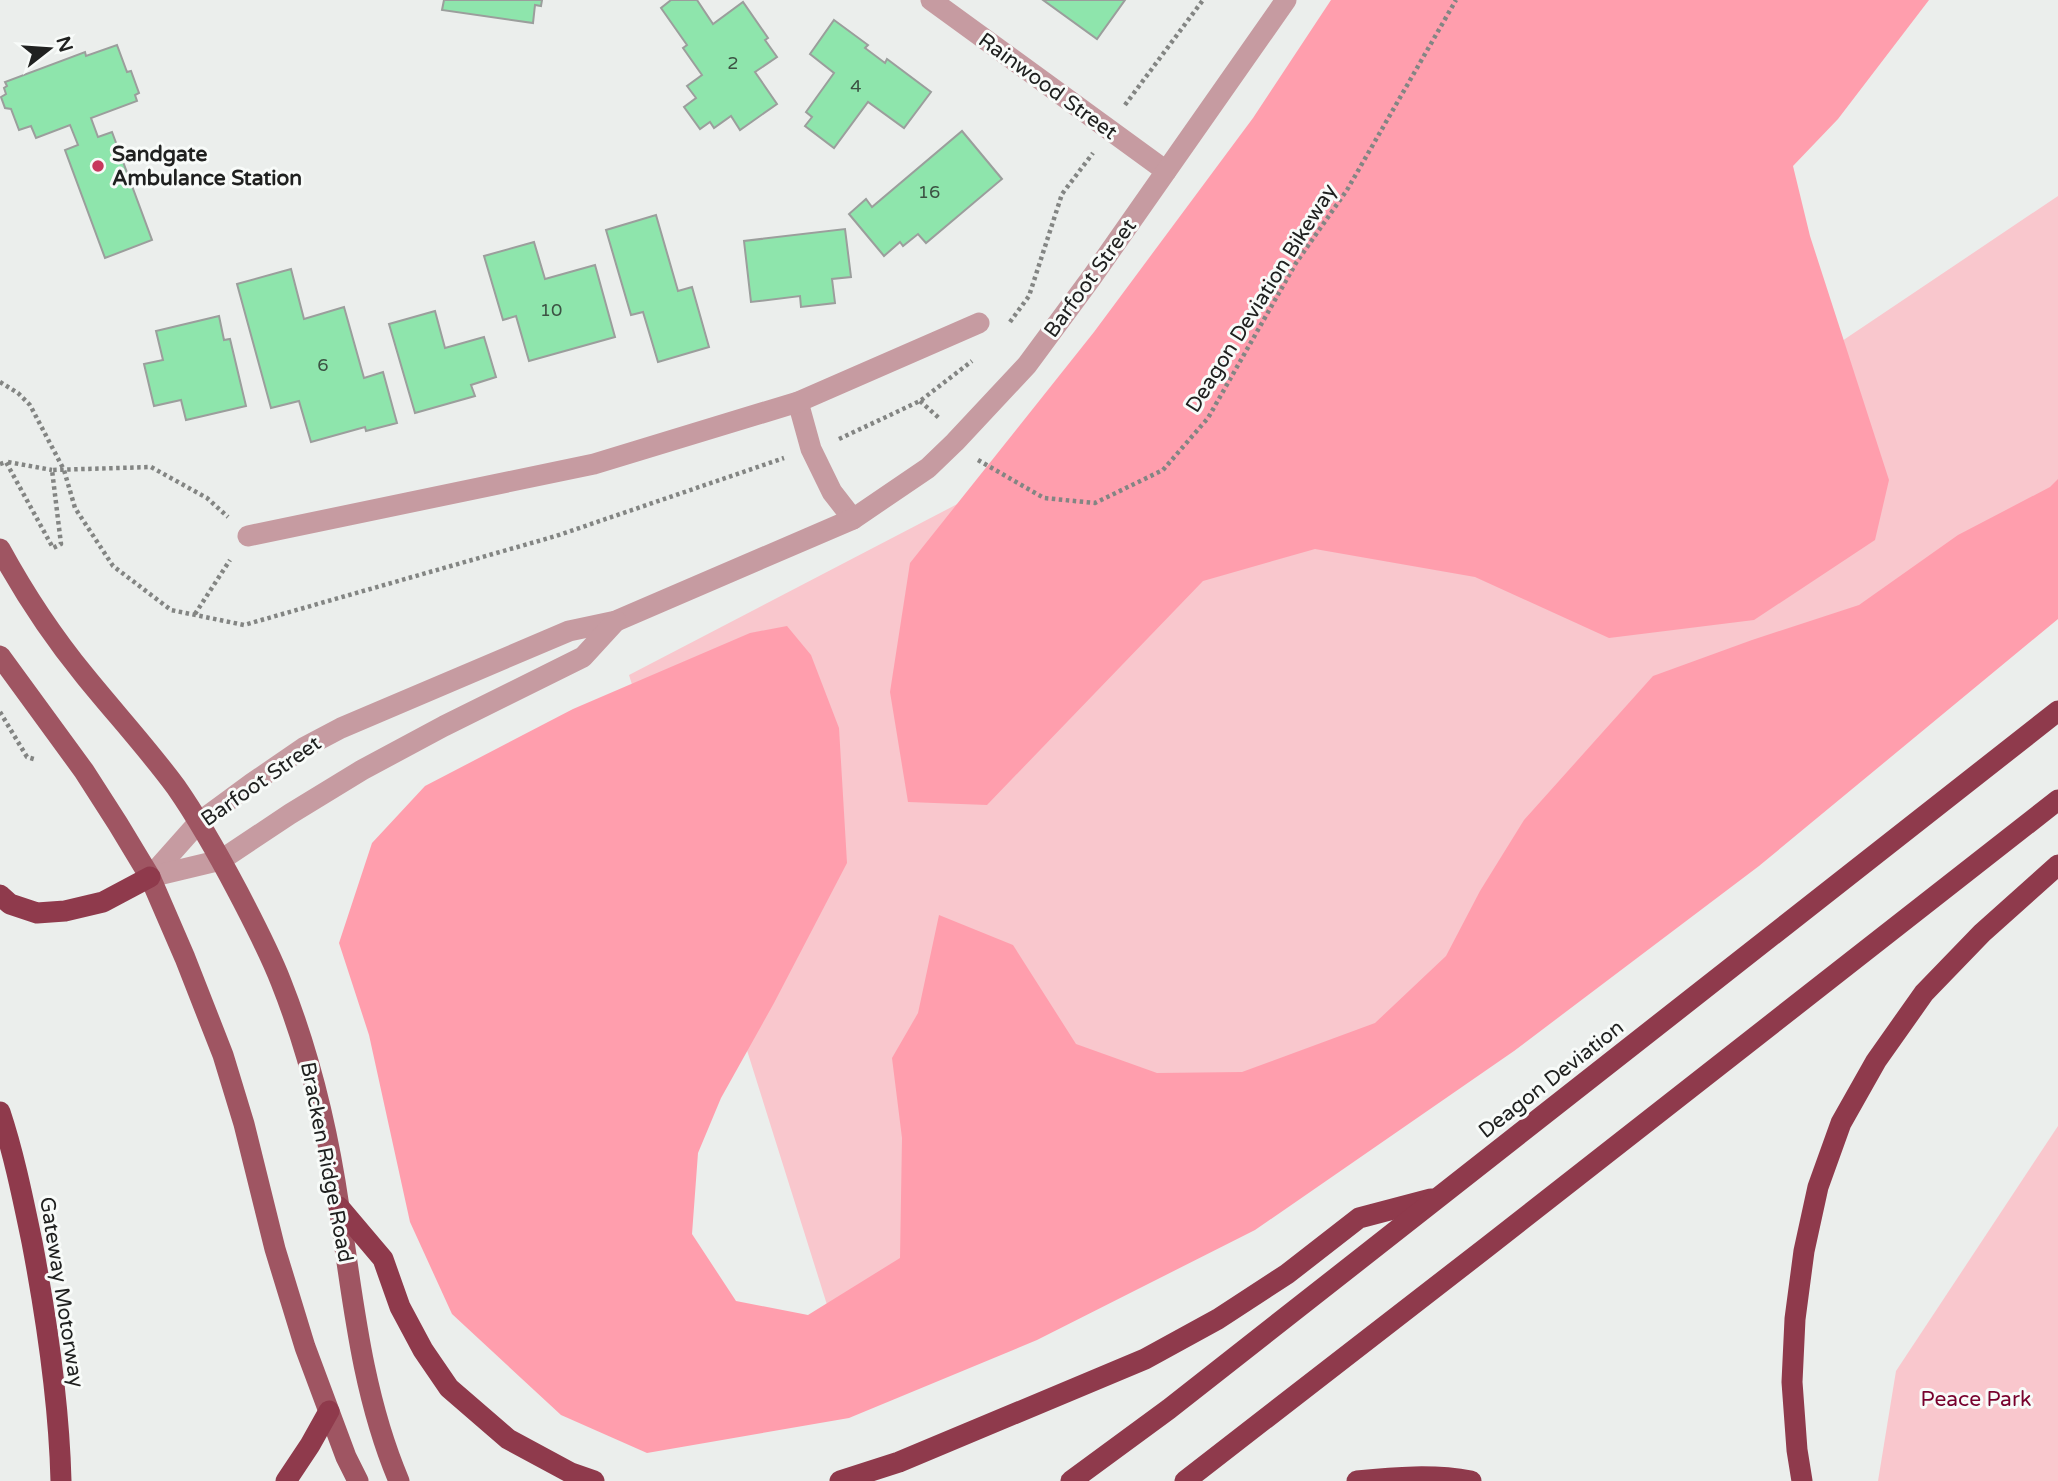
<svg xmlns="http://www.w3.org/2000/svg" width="2058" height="1481" viewBox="0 0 2058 1481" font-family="'Varela Round',sans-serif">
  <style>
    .green { fill: #f9c7cd }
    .forest { fill: #ff9ead }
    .building { fill: #8ee5ac; stroke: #9b9e9c; stroke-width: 2 }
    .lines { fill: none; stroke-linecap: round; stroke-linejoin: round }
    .path { stroke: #838583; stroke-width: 4.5; stroke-dasharray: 3.5 3.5; stroke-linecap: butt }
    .minor { stroke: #c69ba1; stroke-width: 21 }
    .major { stroke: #9f5562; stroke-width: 21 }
    .highway { stroke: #8f3a4c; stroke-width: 21 }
    .poi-dot { fill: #c7385d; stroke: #f8fbf9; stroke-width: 2.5 }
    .labels { text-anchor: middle; stroke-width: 6; stroke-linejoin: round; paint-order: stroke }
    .number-label { font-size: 18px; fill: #3c5243 }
    .street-label { font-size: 21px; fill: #202120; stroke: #f8fbf9 }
    .poi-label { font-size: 21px; font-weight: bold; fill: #202120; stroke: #f8fbf9; text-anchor: start }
    .park-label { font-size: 21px; fill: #78012d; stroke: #f8fbf9 }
  </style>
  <rect width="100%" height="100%" fill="#ebeeec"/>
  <g class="green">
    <polygon points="2058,196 2058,549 1232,1142 834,1327 629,675 967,499 1626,486"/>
    <polygon points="2058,1126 2058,1481 1878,1481 1896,1371"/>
  </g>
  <g class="forest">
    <polygon points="1331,0 1929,0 1838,119 1793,166 1810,236 1889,480 1875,540 1754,620 1609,638 1475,577 1315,549 1203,581 987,805 908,802 890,692 910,563 1094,332 1253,118"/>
    <polygon points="2058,479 2058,619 1759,866 1514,1051 1255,1230 1037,1340 849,1418 647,1453 561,1415 452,1314 410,1222 369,1035 339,943 372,843 425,786 573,709 750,633 787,626 811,655 839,728 847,863 774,1003 721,1098 698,1153 692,1234 736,1301 808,1315 900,1258 902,1138 892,1058 918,1013 939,915 1013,945 1076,1044 1157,1073 1242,1072 1375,1023 1446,956 1480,891 1524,820 1653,676 1752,640 1859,605 1958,535 2050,487"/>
  </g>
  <g class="building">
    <polygon points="444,0 542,0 541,6 535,5 533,23 442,10"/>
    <polygon points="671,0 697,0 713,24 743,2 768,38 765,40 777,57 755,72 777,104 740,130 731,116 714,128 710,122 700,129 684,107 696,98 687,86 702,75 683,48 687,45 661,8"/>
    <polygon points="1043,0 1125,0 1097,39"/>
    <polygon points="834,20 868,45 865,48 885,63 887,59 931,92 904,128 868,102 834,148 805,126 812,117 806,112 834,73 810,54"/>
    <polygon points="117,45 127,72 131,71 139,93 135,95 137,101 91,118 98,137 112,132 152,240 105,258 65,150 78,145 70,125 36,138 31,126 19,130 11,109 5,108 1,97 6,94 4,88 7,86 5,82 85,52 86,56"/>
    <polygon points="962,131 1002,179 926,243 918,234 903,246 900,242 884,256 849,214 866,199 872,207"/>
    <polygon points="656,215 678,291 692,287 709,347 658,362 643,312 631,315 606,230"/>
    <polygon points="845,229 851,277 832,279 835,303 801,307 800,296 751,302 744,241"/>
    <polygon points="534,242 545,279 595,265 615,337 529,361 516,316 503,320 484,256"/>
    <polygon points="291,269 304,319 344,307 364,378 383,372 397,423 366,431 365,427 311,442 299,401 271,408 237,284"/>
    <polygon points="435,311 445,348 484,337 496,377 471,385 475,396 415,413 389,324"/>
    <polygon points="219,316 224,340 230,339 246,406 186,420 181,400 154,406 144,364 163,360 156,331"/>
  </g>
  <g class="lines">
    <g class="path">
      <polyline points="1125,105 1203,0"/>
      <polyline points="1010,322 1029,296 1062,194 1093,153"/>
      <polyline points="0,382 18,393 30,405 64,470 75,508 113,566 171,610 244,625 556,536 784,458"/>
      <polyline points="920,401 939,418"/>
      <polyline points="839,439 920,401 972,361"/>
      <polyline points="978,460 1044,498 1095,503 1163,470 1208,418 1296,263 1347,190 1456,0"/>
      <polyline points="8,462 52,470"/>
      <polyline points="0,464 6,462 53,548 61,544 52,470 151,467 207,498 228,517"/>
      <polyline points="195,614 230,560"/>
      <polyline points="0,712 27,757 37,760"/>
    </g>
    <g class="minor">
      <polyline points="931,0 1166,171"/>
      <polyline points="798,402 811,449 832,492 853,519"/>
      <polyline points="248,536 594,464 798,402 979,323"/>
      <polyline points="150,877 198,823 251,784 305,747 341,728 569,631 616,621 853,519 928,468 955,442 1027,365 1092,277 1286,0"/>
      <polyline points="150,877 221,860 290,814 362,770 444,726 583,657 616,621"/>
    </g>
    <g class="major">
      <path d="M 0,549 C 24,593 53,637 85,676 C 115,713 148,749 176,787 C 199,820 219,856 238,892 C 253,921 269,951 281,982 C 310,1055 328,1131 339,1207 C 353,1300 362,1394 399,1481"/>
      <polyline points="0,656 84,771 118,824 150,877 185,958 223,1055 244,1124 275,1249 305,1347 346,1457 358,1481"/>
    </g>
    <g class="highway">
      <polyline points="0,895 10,904 37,913 65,911 103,902 150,877"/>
      <path d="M 0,1112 C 14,1154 23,1199 32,1242 C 47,1321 59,1401 61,1481"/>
      <polyline points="339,1207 383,1259 400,1307 423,1350 449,1388 508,1439 571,1473 594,1481"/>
      <polyline points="286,1481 310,1445 329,1411"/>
      <polyline points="840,1481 899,1462 1145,1359 1218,1319 1287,1274 1359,1218 1431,1199"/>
      <polyline points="1071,1481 1169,1409 2058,711"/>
      <polyline points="1185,1481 1487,1247 2058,800"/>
      <path d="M 1357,1481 C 1395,1477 1434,1474 1471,1481"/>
      <polyline points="1802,1481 1797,1450 1792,1382 1795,1319 1804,1251 1818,1187 1841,1123 1876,1061 1924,993 1982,933 2058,865"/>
    </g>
  </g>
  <circle class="poi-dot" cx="98" cy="166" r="7"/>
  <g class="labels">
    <g class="number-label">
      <text x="733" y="69">2</text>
      <text x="856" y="92">4</text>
      <text x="929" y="198">16</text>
      <text x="551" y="316">10</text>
      <text x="323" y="371">6</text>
    </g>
    <g class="street-label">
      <text transform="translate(1048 86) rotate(36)" y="7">Rainwood Street</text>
      <text transform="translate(1090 278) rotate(-54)" y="7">Barfoot Street</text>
      <text transform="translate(1261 298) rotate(-58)" y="7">Deagon Deviation Bikeway</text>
      <text transform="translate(261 781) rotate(-35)" y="7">Barfoot Street</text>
      <text transform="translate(1551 1079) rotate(-38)" y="7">Deagon Deviation</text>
      <text transform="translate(327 1162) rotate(79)" y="7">Bracken Ridge Road</text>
      <text transform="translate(62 1292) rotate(81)" y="7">Gateway Motorway</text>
    </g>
    <g class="poi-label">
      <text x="112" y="161">Sandgate<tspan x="112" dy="24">Ambulance Station</tspan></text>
    </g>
    <g class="park-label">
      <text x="1976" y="1406">Peace Park</text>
    </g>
  </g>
  <g transform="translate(49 49) rotate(73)" stroke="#f8fbf9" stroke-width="5" paint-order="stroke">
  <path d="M0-5L12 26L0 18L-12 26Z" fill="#202120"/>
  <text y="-10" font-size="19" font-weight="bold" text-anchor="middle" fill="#202120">N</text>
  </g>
</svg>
